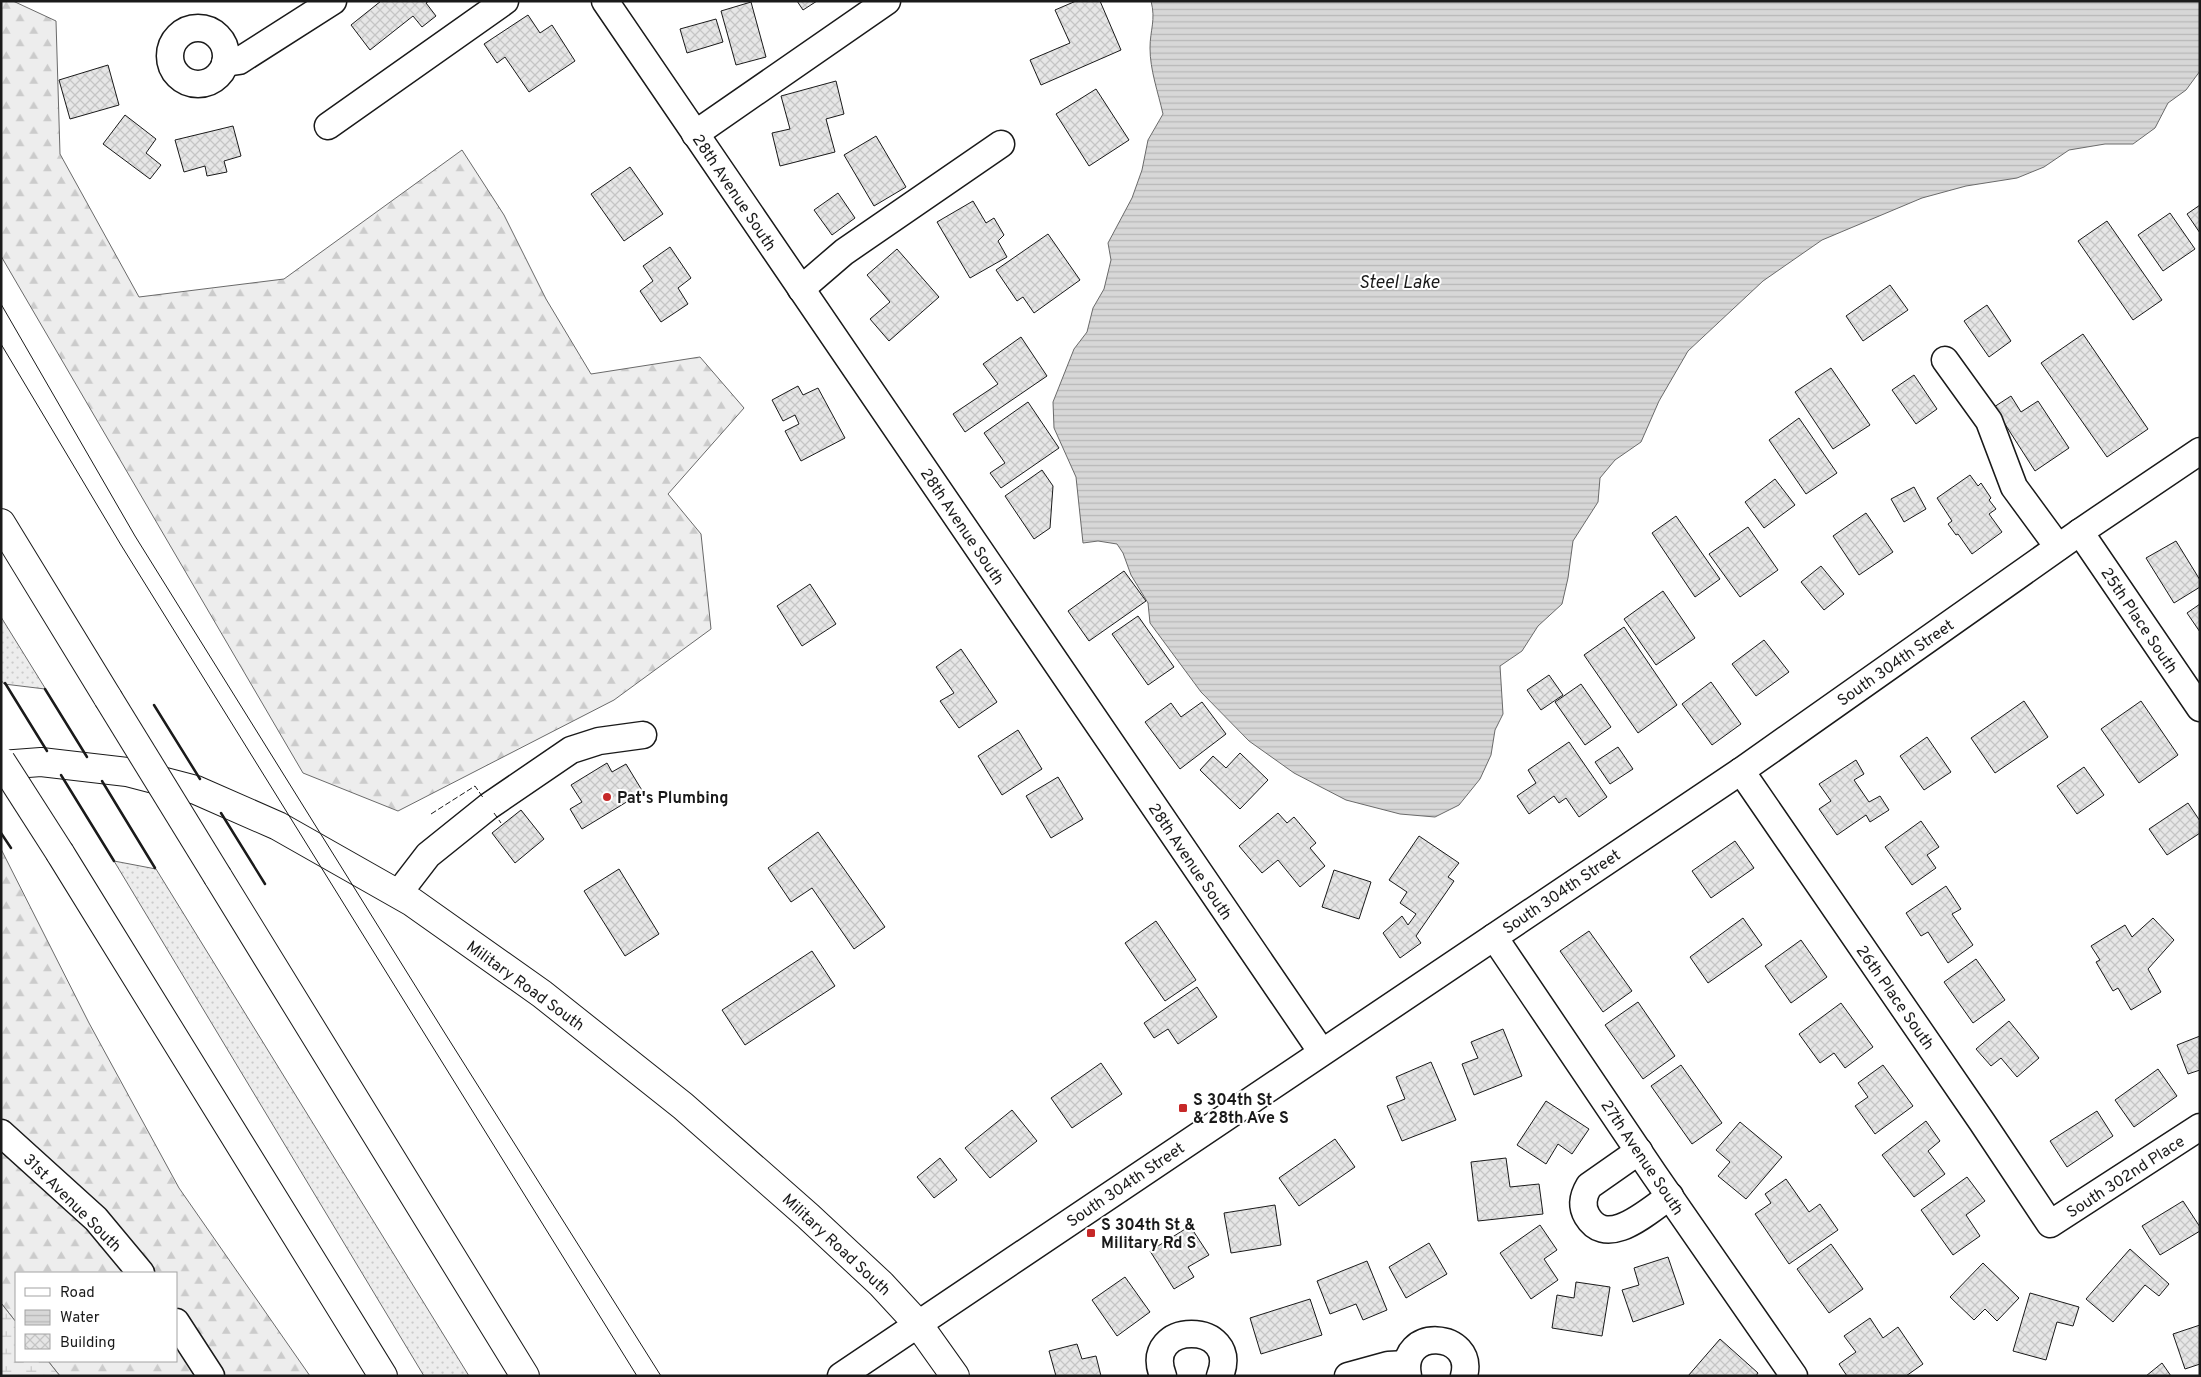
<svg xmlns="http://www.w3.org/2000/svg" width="2201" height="1377" viewBox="0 0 2201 1377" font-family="Overpass,sans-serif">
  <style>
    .grass { fill: url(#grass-dots); stroke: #6a6a6a }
    .forest { fill: url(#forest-firs); stroke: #6a6a6a }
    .wetland { fill: url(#wetland-marsh); stroke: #6a6a6a }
    .water { fill: url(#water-rules); stroke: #6a6a6a }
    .building { fill: url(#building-cross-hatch); stroke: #1a1a1a }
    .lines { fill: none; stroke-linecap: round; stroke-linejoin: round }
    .minor-casing { stroke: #1a1a1a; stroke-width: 29 }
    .major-casing { stroke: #1a1a1a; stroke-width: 30 }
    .highway-casing { stroke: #1a1a1a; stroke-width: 30 }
    .minor { stroke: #fff; stroke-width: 26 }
    .major { stroke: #fff; stroke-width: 28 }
    .highway { stroke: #fff; stroke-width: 28 }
    .tram { stroke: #1a1a1a; stroke-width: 1 }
    .highway-bridge-casing { stroke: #1a1a1a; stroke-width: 30; stroke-linecap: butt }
    .highway-bridge { stroke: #fff; stroke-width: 28 }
    .fence { stroke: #1a1a1a; stroke-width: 1; stroke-dasharray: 6 2.5; stroke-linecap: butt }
    .wall { stroke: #1a1a1a; stroke-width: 2.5 }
    .poi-dot { fill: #c62828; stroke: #fff; stroke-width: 2 }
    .labels { text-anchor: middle; stroke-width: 4; stroke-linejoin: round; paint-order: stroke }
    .street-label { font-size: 16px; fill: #1a1a1a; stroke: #fff }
    .poi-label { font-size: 16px; font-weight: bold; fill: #1a1a1a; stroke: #fff; text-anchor: start }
    .water-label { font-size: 18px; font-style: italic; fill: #1a1a1a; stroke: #fff }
  </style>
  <defs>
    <pattern id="grass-dots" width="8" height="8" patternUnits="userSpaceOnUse" patternTransform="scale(1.25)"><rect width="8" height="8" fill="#ededed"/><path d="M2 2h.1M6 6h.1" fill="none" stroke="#cbcbcb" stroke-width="1.8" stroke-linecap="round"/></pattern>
    <pattern id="forest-firs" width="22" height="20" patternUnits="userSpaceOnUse" patternTransform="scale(1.25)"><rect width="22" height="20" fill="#ededed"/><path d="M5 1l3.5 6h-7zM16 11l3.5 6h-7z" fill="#cbcbcb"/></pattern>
    <pattern id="wetland-marsh" width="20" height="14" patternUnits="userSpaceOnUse" patternTransform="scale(1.25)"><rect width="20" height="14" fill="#ededed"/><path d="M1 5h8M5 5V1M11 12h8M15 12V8" fill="none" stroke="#cbcbcb"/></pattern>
    <pattern id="water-rules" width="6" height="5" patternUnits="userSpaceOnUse" patternTransform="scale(1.25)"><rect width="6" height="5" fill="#d7d7d7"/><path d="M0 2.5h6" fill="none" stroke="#b8b8b8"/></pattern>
    <pattern id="building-cross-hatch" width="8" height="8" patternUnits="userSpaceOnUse" patternTransform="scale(1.25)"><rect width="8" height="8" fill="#e6e6e6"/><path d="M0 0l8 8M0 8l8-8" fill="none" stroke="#c5c5c5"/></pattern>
  </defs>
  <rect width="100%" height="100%" fill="#fff"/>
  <g class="grass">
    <polygon points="1,617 45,688 45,689 4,684 1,680"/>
    <polygon points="114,861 156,869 469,1376 424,1376"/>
  </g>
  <g class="forest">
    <polygon points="1,1 13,1 56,21 60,154 139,297 284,279 462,150 504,215 546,299 591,374 700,357 744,408 668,494 701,534 711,629 614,700 398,811 303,773 1,256"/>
    <polygon points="1,849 89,1023 179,1188 310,1376 60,1376 48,1361 176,1361 176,1273 16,1273 16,1322 1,1303"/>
  </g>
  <polygon class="wetland" points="1,1303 16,1322 16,1361 48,1361 60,1376 1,1376"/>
  <path class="water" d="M 1151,1 L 2200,1 L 2200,71 L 2186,90 L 2168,103 L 2155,128 L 2133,144 L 2105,144 L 2069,150 L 2044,167 L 2017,178 L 1966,186 L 1922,198 L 1822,240 L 1763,281 L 1688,351 L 1659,401 L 1641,442 L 1615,460 L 1600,478 L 1598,502 L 1573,541 L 1568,578 L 1562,604 L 1538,626 L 1522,651 L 1500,666 L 1503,714 L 1495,730 L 1491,755 L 1480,779 L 1459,805 L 1435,817 L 1400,814 L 1346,800 L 1294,773 L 1249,741 L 1201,692 L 1150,623 L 1148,603 L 1131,575 L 1123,553 L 1117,544 L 1098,541 L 1083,543 L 1076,477 L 1054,428 L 1053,402 L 1074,349 L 1087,332 L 1093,308 L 1104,289 L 1111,260 L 1108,243 L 1132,198 L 1142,170 L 1148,140 L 1163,114 C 1158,92 1150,70 1150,48 C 1150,30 1156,20 1151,1 Z"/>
  <g class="building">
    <polygon points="381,1 429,1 426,3 436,16 422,27 413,16 370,50 351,25"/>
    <polygon points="797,1 817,1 803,10"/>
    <polygon points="1076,1 1100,1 1121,50 1041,85 1030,60 1070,43 1055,10"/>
    <polygon points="751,2 766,57 736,65 721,11"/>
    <polygon points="528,15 540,33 552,25 575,61 529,92 505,57 497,63 484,44"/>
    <polygon points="716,19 723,42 687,53 680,29"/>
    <polygon points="108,65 119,105 70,119 59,80"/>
    <polygon points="836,81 844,114 826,119 835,152 780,166 772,133 790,129 781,96"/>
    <polygon points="1096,89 1129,140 1089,166 1056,114"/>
    <polygon points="125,115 156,139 146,153 161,165 150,179 103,144"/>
    <polygon points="233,126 241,156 224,161 227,172 207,176 205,166 184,172 175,140"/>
    <polygon points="876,136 906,187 874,206 844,155"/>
    <polygon points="630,167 663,214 624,241 591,194"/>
    <polygon points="838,193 855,218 832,235 814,210"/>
    <polygon points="973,201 986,223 994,218 1004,235 998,241 1007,257 970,278 937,222"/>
    <polygon points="2200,205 2200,233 2187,214"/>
    <polygon points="2170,213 2195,249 2163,271 2138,235"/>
    <polygon points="2107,221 2162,300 2133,320 2078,241"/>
    <polygon points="1048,234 1080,280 1034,313 1023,297 1017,301 996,270"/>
    <polygon points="670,247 691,278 678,288 688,304 661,322 640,291 653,281 643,266"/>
    <polygon points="897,249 939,297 889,341 870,319 890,302 867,275"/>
    <polygon points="1890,285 1908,310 1863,341 1846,316"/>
    <polygon points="1987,305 2011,341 1989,357 1964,321"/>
    <polygon points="2083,334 2148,429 2107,457 2041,363"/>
    <polygon points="1021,337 1047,376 965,432 953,414 998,384 983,364"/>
    <polygon points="1831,368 1870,425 1833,449 1795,392"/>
    <polygon points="1914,375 1937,409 1916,424 1892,390"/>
    <polygon points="798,386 803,395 818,388 845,438 801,461 785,431 799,424 795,415 783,421 772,400"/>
    <polygon points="2011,396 2021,412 2038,401 2069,448 2035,471 1994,407"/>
    <polygon points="1028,402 1059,448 1001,488 990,473 1005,463 984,433"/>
    <polygon points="1799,418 1837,473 1806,494 1769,440"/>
    <polygon points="1042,470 1053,486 1050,528 1034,539 1005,496"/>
    <polygon points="1970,475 1978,486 1981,483 1991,498 1989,500 1996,509 1989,514 2002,532 1972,554 1958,534 1956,535 1948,524 1952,521 1937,498"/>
    <polygon points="1775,479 1795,505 1764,528 1745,502"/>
    <polygon points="1914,487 1926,509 1904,522 1891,499"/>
    <polygon points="1866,513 1893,552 1859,575 1833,536"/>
    <polygon points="1676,516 1720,579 1695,597 1652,533"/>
    <polygon points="1748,527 1778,570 1740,597 1709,554"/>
    <polygon points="2176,541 2200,580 2200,587 2174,603 2146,558"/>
    <polygon points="1821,566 1844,594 1824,610 1801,582"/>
    <polygon points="1124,571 1146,601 1089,641 1068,611"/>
    <polygon points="810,584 836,624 802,646 777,606"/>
    <polygon points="1663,591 1695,638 1656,665 1624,619"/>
    <polygon points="2200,604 2200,632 2187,613"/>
    <polygon points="1138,616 1174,667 1148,685 1112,634"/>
    <polygon points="1624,627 1677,705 1638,733 1584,655"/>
    <polygon points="1764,640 1789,672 1756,696 1732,664"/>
    <polygon points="961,649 997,702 959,728 940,701 954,693 936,667"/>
    <polygon points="1549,675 1563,695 1541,710 1527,690"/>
    <polygon points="1711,682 1741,724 1712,745 1682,704"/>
    <polygon points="1581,684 1611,727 1585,745 1555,702"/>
    <polygon points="2024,701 2048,737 1995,773 1971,738"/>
    <polygon points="2141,701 2178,755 2139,783 2101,729"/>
    <polygon points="1202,702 1226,734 1180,769 1145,722 1171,703 1181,717"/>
    <polygon points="1018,730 1042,769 1002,795 978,756"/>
    <polygon points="1927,737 1951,772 1924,790 1900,756"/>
    <polygon points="1569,742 1607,797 1579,817 1566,798 1559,803 1554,796 1529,814 1517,796 1536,783 1528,770"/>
    <polygon points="1618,747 1633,769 1610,784 1595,762"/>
    <polygon points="1240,753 1268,780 1240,809 1200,770 1213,756 1226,768"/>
    <polygon points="1856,760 1864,774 1854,780 1869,802 1880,796 1889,810 1870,822 1866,815 1837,835 1819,809 1831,801 1819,784"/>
    <polygon points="607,763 612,772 626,764 643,792 582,829 570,809 582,802 571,785"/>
    <polygon points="2084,767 2104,795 2077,814 2057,786"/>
    <polygon points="1058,777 1083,819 1051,838 1026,796"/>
    <polygon points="2188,803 2200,821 2200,833 2167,855 2149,829"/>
    <polygon points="521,810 544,839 515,863 492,833"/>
    <polygon points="1278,813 1287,823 1294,817 1316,843 1310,848 1325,866 1300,887 1278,860 1262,873 1239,846"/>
    <polygon points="1921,821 1939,847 1927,855 1936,868 1912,885 1885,847"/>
    <polygon points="818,832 885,927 854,949 812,888 791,902 768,868"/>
    <polygon points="1419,836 1459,863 1448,877 1454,881 1416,936 1421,943 1400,958 1383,933 1402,916 1408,925 1416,914 1400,903 1407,892 1389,880"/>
    <polygon points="1735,841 1754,868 1711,898 1692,871"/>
    <polygon points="619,869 659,934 625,956 584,891"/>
    <polygon points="1334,870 1371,882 1359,919 1322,907"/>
    <polygon points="1946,886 1961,909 1952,914 1973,945 1948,963 1928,932 1921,936 1906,913"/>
    <polygon points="1743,918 1762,945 1708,983 1690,957"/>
    <polygon points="2153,918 2174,940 2148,969 2161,992 2131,1010 2118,988 2113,991 2096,962 2100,960 2091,946 2125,925 2132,937"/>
    <polygon points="1156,921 1196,980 1165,1001 1125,943"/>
    <polygon points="1589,931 1632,991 1603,1012 1560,951"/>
    <polygon points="1801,940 1827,977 1791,1003 1765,966"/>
    <polygon points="812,951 835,986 745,1045 722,1010"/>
    <polygon points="1976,959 2005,1000 1973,1023 1944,982"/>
    <polygon points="1197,987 1217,1017 1178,1044 1168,1029 1154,1038 1144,1023"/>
    <polygon points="1638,1002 1675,1056 1643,1079 1605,1025"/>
    <polygon points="1841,1003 1873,1047 1845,1068 1834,1053 1820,1063 1799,1034"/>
    <polygon points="2009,1021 2039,1058 2017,1077 2001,1058 1991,1066 1976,1049"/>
    <polygon points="1503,1029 1522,1076 1474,1095 1462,1064 1478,1058 1471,1042"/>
    <polygon points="2200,1036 2200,1070 2188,1074 2177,1045"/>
    <polygon points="1431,1062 1456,1120 1402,1141 1387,1106 1405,1099 1396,1077"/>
    <polygon points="1101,1063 1122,1094 1072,1128 1051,1098"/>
    <polygon points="1681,1065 1722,1123 1692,1144 1651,1086"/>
    <polygon points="1883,1065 1913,1106 1875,1134 1855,1106 1868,1097 1858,1083"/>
    <polygon points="2158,1069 2177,1096 2134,1127 2115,1100"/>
    <polygon points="1546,1101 1589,1129 1572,1154 1558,1144 1546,1164 1517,1145"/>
    <polygon points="1012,1110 1037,1141 990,1178 965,1148"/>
    <polygon points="2097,1111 2113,1136 2067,1167 2050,1141"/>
    <polygon points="1926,1121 1940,1141 1928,1151 1945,1174 1914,1197 1882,1155"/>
    <polygon points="1740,1122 1782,1157 1746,1199 1718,1176 1730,1162 1716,1150"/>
    <polygon points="1335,1139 1355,1167 1299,1206 1279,1178"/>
    <polygon points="940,1158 957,1180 934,1198 917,1177"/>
    <polygon points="1506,1158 1510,1187 1539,1184 1543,1214 1478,1221 1471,1162"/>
    <polygon points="1967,1177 1985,1201 1966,1215 1980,1236 1953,1255 1921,1210"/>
    <polygon points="1786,1179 1809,1212 1820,1204 1838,1230 1789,1264 1755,1214 1771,1203 1765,1194"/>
    <polygon points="2183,1201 2200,1227 2200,1231 2160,1255 2142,1226"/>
    <polygon points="1275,1205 1281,1245 1231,1253 1224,1213"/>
    <polygon points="1540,1225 1557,1250 1544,1259 1558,1280 1531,1299 1500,1253"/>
    <polygon points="1190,1226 1209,1255 1188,1267 1194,1277 1174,1289 1150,1251"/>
    <polygon points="1429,1243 1447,1274 1406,1298 1389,1267"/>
    <polygon points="1831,1244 1863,1289 1829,1313 1797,1269"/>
    <polygon points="2130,1249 2169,1284 2159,1296 2145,1285 2113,1322 2086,1299"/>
    <polygon points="1668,1257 1684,1304 1633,1322 1622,1290 1639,1285 1634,1268"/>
    <polygon points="1367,1261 1387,1310 1363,1320 1356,1304 1330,1314 1317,1281"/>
    <polygon points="1983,1263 2019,1298 1997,1321 1985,1309 1974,1320 1950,1297"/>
    <polygon points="1125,1277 1150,1312 1117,1336 1092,1300"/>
    <polygon points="1576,1282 1610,1287 1602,1336 1552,1328 1557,1295 1574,1298"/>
    <polygon points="2030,1293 2079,1307 2073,1326 2057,1322 2046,1360 2013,1351"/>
    <polygon points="1310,1299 1322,1335 1261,1354 1250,1318"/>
    <polygon points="1870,1318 1883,1338 1898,1327 1923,1364 1906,1376 1847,1376 1839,1364 1856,1352 1844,1336"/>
    <polygon points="2200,1325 2200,1364 2185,1369 2173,1334"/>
    <polygon points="1720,1339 1758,1373 1756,1376 1688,1376"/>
    <polygon points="1077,1344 1082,1359 1096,1356 1101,1376 1056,1376 1049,1351"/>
    <polygon points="2162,1363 2171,1376 2146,1376"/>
  </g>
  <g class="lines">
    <g class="minor-casing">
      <g id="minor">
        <polyline points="605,1 1321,1051"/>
        <circle cx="198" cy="56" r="28"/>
        <polyline points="225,63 239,61 333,1"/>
        <polyline points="328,126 505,1"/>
        <polyline points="695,134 887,1"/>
        <polyline points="801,289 844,252 1001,144"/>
        <polyline points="1945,360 1989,421 2014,487 2058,547"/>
        <polyline points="2080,532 2200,708"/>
        <polyline points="1741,771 1982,1122 2050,1224 2200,1127"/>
        <polyline points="398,894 428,855 489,806 571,750 599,741 643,735"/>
        <polyline points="1494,937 1654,1174 1794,1376"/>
        <polyline points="1,1133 96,1219 141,1273"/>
        <path d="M 1639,1151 L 1589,1186 C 1583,1196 1581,1206 1587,1216 C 1607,1250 1648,1211 1670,1196"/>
        <polyline points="176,1322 211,1376"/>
        <polyline points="841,1376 1741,771 2080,532 2200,451"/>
        <path d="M 1163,1376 C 1141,1320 1242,1320 1220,1376"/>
        <polyline points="1348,1376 1388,1365 1407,1364"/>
        <path d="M 1408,1376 C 1398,1326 1476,1331 1464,1376"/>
      </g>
    </g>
    <g class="major-casing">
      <polyline id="major" points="1,765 41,762 127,772 196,790 278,826 412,902 542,994 683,1106 808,1216 881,1284 918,1324 955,1376"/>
    </g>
    <g class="highway-casing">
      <g id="highway">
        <polyline points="1,523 108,698"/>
        <polyline points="60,853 383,1376"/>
        <polyline points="218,877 525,1376"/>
      </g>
    </g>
    <use href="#minor" class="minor"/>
    <use href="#major" class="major"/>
    <use href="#highway" class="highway"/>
    <g class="tram">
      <polyline points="1,304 135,536 446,1035 661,1376"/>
      <polyline points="1,344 121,545 637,1376"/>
    </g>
    <g class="highway-bridge-casing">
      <g id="highway-bridge">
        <polyline points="108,698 218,877"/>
        <polyline points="1,761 60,853"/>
      </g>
    </g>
    <use href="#highway-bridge" class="highway-bridge"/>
    <g class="fence">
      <polyline points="494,813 501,823"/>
      <polyline points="431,814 475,786 484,799"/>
    </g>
    <g class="wall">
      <polyline points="5,683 47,751"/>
      <polyline points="45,689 87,757"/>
      <polyline points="154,705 200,779"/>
      <polyline points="61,775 114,861"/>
      <polyline points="102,781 155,868"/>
      <polyline points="221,813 265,884"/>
      <polyline points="1,833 11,848"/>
    </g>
  </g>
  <g class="poi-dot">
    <circle cx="607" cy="797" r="5"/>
    <rect x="1178" y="1103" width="10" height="10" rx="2.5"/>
    <rect x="1086" y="1228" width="10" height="10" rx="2.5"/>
  </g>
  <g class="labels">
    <g class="street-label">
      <text transform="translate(735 192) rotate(56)" y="6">28th Avenue South</text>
      <text transform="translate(963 526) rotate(56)" y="6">28th Avenue South</text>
      <text transform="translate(2140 620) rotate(56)" y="6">25th Place South</text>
      <text transform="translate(1895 662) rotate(-35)" y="6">South 304th Street</text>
      <text transform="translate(1191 861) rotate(56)" y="6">28th Avenue South</text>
      <text transform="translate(1561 891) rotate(-34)" y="6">South 304th Street</text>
      <text transform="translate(526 985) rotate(36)" y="6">Military Road South</text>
      <text transform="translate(1896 997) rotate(55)" y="6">26th Place South</text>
      <text transform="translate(1643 1157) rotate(56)" y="6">27th Avenue South</text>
      <text transform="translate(2125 1176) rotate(-33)" y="6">South 302nd Place</text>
      <text transform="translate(1125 1184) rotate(-34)" y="6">South 304th Street</text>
      <text transform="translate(73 1202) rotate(45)" y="6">31st Avenue South</text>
      <text transform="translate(837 1244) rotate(43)" y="6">Military Road South</text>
    </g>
    <g class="poi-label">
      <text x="617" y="803">Pat's Plumbing</text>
      <text x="1193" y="1105">S 304th St<tspan x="1193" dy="18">&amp; 28th Ave S</tspan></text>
      <text x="1101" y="1230">S 304th St &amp;<tspan x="1101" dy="18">Military Rd S</tspan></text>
    </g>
    <g class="water-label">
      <text x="1399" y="288">Steel Lake</text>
    </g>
  </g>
  <rect width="2201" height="1377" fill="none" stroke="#1a1a1a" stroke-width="5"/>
  <rect x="15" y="1272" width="162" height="90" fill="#ffffff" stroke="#a3a3a3"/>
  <rect x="25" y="1288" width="25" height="8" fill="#ffffff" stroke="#a3a3a3"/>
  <text x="60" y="1297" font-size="15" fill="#1a1a1a">Road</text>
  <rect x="25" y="1310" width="25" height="15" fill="url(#water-rules)" stroke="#a3a3a3"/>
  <text x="60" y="1322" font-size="15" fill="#1a1a1a">Water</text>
  <rect x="25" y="1334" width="25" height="15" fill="url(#building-cross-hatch)" stroke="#a3a3a3"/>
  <text x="60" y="1347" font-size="15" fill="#1a1a1a">Building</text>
</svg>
